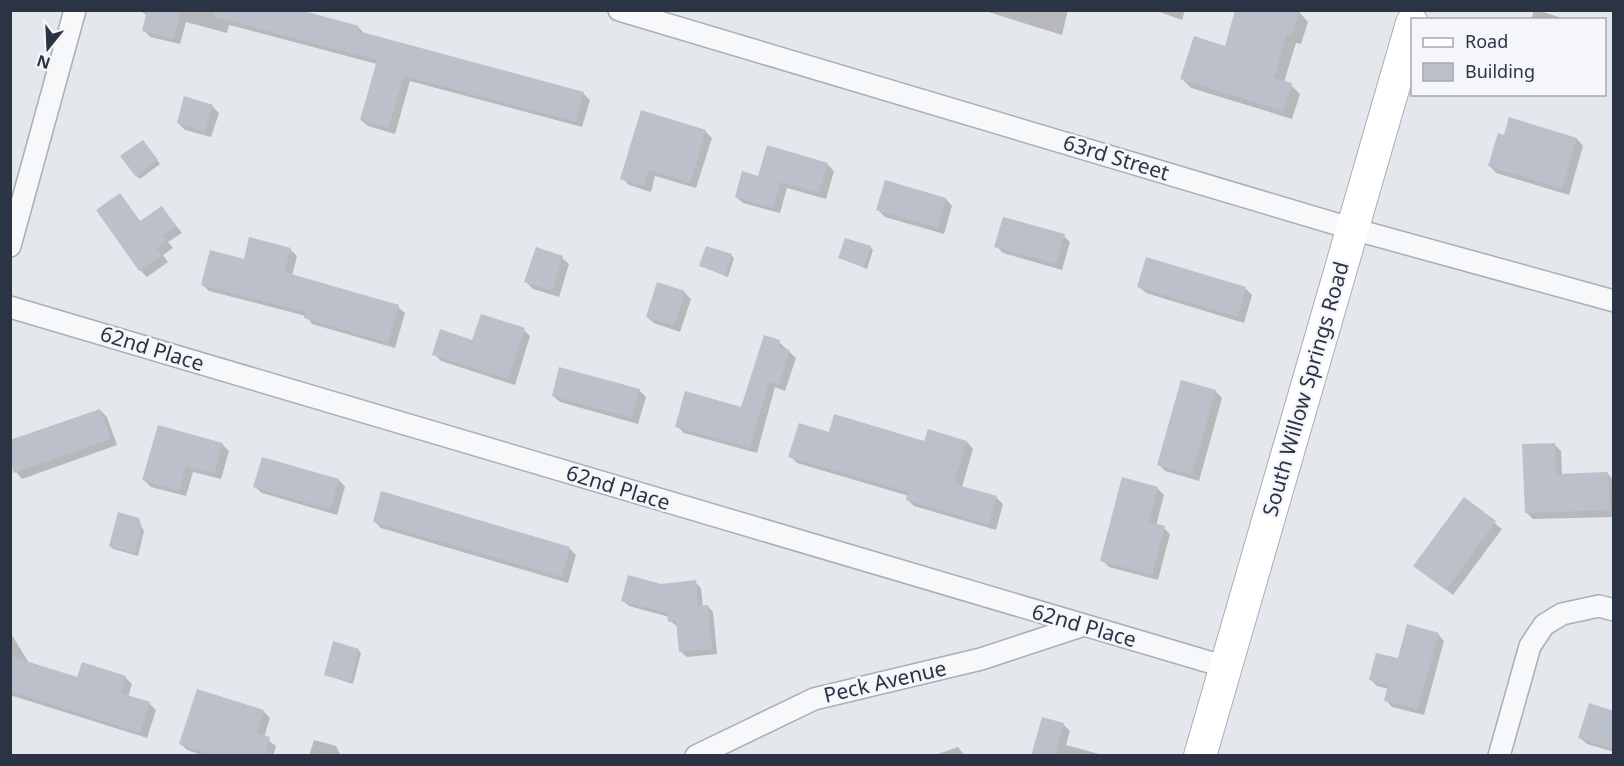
<svg xmlns="http://www.w3.org/2000/svg" width="1624" height="766" viewBox="0 0 1624 766" font-family="'Noto Sans',sans-serif">
  <style>
    .shadow { fill: #0003 }
    .building { fill: #bbc0ca }
    .lines { fill: none; stroke-linecap: round; stroke-linejoin: round }
    .street-casing { stroke: #a9aeb7; stroke-width: 24 }
    .secondary-casing { stroke: #a9aeb7; stroke-width: 34 }
    .street { stroke: #f7f8fa; stroke-width: 21 }
    .secondary { stroke: #fff; stroke-width: 32 }
    .labels { text-anchor: middle; stroke-width: 5; stroke-linejoin: round; paint-order: stroke }
    .street-label { font-size: 21px; fill: #2b3445; stroke: #f4f6f9 }
  </style>
  <rect width="100%" height="100%" fill="#e4e7ec"/>
  <g class="shadow">
    <polygon points="140,10 296,10 358,27 366,35 583,93 590,100 582,127 410,81 395,134 368,126 361,120 377,64 229,25 227,33 186,22 180,44 150,37 144,30 147,16"/>
    <polygon points="982,10 1068,10 1062,35"/>
    <polygon points="1154,10 1185,10 1182,20"/>
    <polygon points="1534,10 1537,10 1568,20 1531,20"/>
    <polygon points="1299,12 1308,22 1301,44 1296,43 1284,82 1291,85 1300,94 1292,119 1191,88 1182,79 1226,47"/>
    <polygon points="212,106 219,113 211,137 185,130 178,123"/>
    <polygon points="1510,119 1577,139 1583,146 1569,195 1496,173 1490,166 1505,137"/>
    <polygon points="705,131 712,138 696,188 655,176 651,192 629,185 622,178"/>
    <polygon points="146,145 160,164 140,179 137,176"/>
    <polygon points="827,164 834,171 826,199 787,188 780,213 743,203 736,197 760,178"/>
    <polygon points="120,195 141,222 162,208 182,233 168,242 173,248 163,255 168,262 147,277 140,270"/>
    <polygon points="946,199 952,206 944,234 885,217 878,210"/>
    <polygon points="1064,236 1070,242 1062,270 1003,253 996,246"/>
    <polygon points="870,247 873,250 867,269 840,258"/>
    <polygon points="290,249 297,256 292,276 398,307 405,313 395,348 312,324 306,316 209,291 202,284 245,260"/>
    <polygon points="731,255 734,258 728,277 701,266"/>
    <polygon points="562,258 569,264 559,297 533,289 526,282"/>
    <polygon points="1147,259 1246,289 1252,295 1244,323 1146,293 1139,287"/>
    <polygon points="684,292 691,299 680,332 654,323 647,317"/>
    <polygon points="524,330 530,336 515,385 441,361 434,354"/>
    <polygon points="779,342 796,358 785,391 775,387 757,453 684,433 677,426 742,409"/>
    <polygon points="639,390 646,397 638,424 560,402 553,396"/>
    <polygon points="1215,391 1222,398 1199,481 1165,471 1159,465"/>
    <polygon points="100,410 107,417 117,445 22,479 16,472"/>
    <polygon points="830,434 925,443 967,442 973,449 962,487 997,498 1003,504 996,530 914,506 908,500 909,496 797,463 790,456"/>
    <polygon points="222,444 229,451 221,479 193,472 186,496 151,487 144,480"/>
    <polygon points="1554,444 1561,451 1562,476 1608,474 1614,480 1614,517 1533,519 1526,512"/>
    <polygon points="263,459 339,480 345,487 337,515 262,493 255,487"/>
    <polygon points="1157,488 1164,495 1156,526 1164,528 1170,534 1158,580 1109,567 1102,560"/>
    <polygon points="1464,499 1502,529 1453,595 1415,566"/>
    <polygon points="138,520 144,531 138,556 113,549 110,546"/>
    <polygon points="374,521 569,548 576,555 568,583 381,528"/>
    <polygon points="695,582 701,588 703,607 708,606 713,612 717,654 687,657 681,652 678,627 670,621 669,617 629,606 623,601 661,585"/>
    <polygon points="10,632 29,663 78,679 125,677 132,684 128,697 149,703 156,710 147,738 10,695"/>
    <polygon points="1438,634 1444,641 1424,715 1392,707 1386,700 1389,689 1377,686 1371,680"/>
    <polygon points="358,650 361,653 353,684 325,675"/>
    <polygon points="264,712 270,718 264,737 276,746 273,756 204,756 187,750 181,744"/>
    <polygon points="1614,712 1614,752 1587,744 1580,738"/>
    <polygon points="1063,724 1070,731 1066,745 1103,755 1033,756"/>
    <polygon points="314,740 336,746 341,756 309,756"/>
    <polygon points="958,747 965,756 932,756"/>
  </g>
  <g class="building">
    <polygon points="147,10 181,10 174,39 142,31"/>
    <polygon points="215,10 300,10 359,26 358,31 584,92 576,122 404,76 388,128 360,120 377,60 214,17"/>
    <polygon points="1235,10 1300,10 1292,36 1287,34 1274,78 1292,83 1283,111 1180,79 1194,36 1225,46"/>
    <polygon points="184,96 213,105 205,132 177,123"/>
    <polygon points="641,110 706,130 690,183 649,170 644,186 620,179"/>
    <polygon points="1509,117 1577,138 1562,189 1488,166 1498,133 1504,135"/>
    <polygon points="143,140 158,160 136,177 120,156"/>
    <polygon points="767,145 828,163 819,193 780,182 773,208 735,197 742,171 758,176"/>
    <polygon points="885,180 946,198 938,228 876,210"/>
    <polygon points="120,193 140,221 162,206 176,226 163,235 167,241 157,248 162,255 139,271 96,210"/>
    <polygon points="1003,217 1065,234 1056,264 994,247"/>
    <polygon points="249,237 291,248 284,272 399,305 388,343 304,318 305,312 201,285 210,250 244,259"/>
    <polygon points="845,238 871,246 864,267 838,258"/>
    <polygon points="706,246 732,254 725,275 699,266"/>
    <polygon points="536,247 563,256 552,291 524,282"/>
    <polygon points="1146,257 1246,287 1238,317 1137,287"/>
    <polygon points="657,282 685,291 674,326 646,317"/>
    <polygon points="481,314 525,328 508,379 432,355 440,329 472,340"/>
    <polygon points="764,335 780,340 779,347 790,350 779,385 769,382 750,448 675,427 685,391 741,407"/>
    <polygon points="559,367 640,389 632,418 552,396"/>
    <polygon points="1181,380 1216,390 1192,475 1157,465"/>
    <polygon points="100,409 111,439 14,473 10,462 10,440"/>
    <polygon points="834,414 924,441 928,429 967,441 954,484 997,496 989,525 906,500 908,492 788,457 799,423 829,432"/>
    <polygon points="158,425 223,443 214,474 186,466 179,491 142,480"/>
    <polygon points="1555,443 1556,474 1608,472 1610,510 1525,513 1522,444"/>
    <polygon points="262,457 339,479 330,510 253,487"/>
    <polygon points="1122,477 1158,487 1149,522 1165,526 1152,575 1100,561"/>
    <polygon points="381,491 570,547 562,577 373,522"/>
    <polygon points="1464,497 1496,521 1446,590 1413,566"/>
    <polygon points="118,512 139,518 142,528 135,553 109,546"/>
    <polygon points="628,575 661,584 696,580 698,606 708,605 712,649 679,652 676,621 668,622 667,613 621,601"/>
    <polygon points="1407,624 1439,633 1418,709 1384,701 1388,685 1369,680 1376,653 1398,658"/>
    <polygon points="333,641 359,649 350,682 324,675"/>
    <polygon points="10,656 77,677 82,662 126,676 121,693 150,702 140,733 10,691"/>
    <polygon points="197,689 264,710 257,733 270,737 265,756 215,756 179,744"/>
    <polygon points="1589,703 1614,711 1614,749 1578,738"/>
    <polygon points="1042,717 1064,723 1055,756 1031,756"/>
  </g>
  <g class="lines">
    <g class="street-casing">
      <g id="street">
        <polyline points="619,10 1353,229 1614,301"/>
        <polyline points="10,246 75,10"/>
        <polyline points="10,307 1226,667"/>
        <polyline points="696,756 814,699 981,659 1081,626"/>
        <polyline points="1499,756 1530,646 1544,625 1562,614 1599,606 1614,610"/>
      </g>
    </g>
    <g class="secondary-casing">
      <polyline id="secondary" points="1200,756 1412,23"/>
    </g>
    <use href="#street" class="street"/>
    <use href="#secondary" class="secondary"/>
  </g>
  <g class="labels">
    <g class="street-label">
      <text transform="translate(1116 158) rotate(17)" y="7">63rd Street</text>
      <text transform="translate(152 349) rotate(17)" y="7">62nd Place</text>
      <text transform="translate(1306 389) rotate(-74)" y="7">South Willow Springs Road</text>
      <text transform="translate(618 488) rotate(17)" y="7">62nd Place</text>
      <text transform="translate(1084 626) rotate(16)" y="7">62nd Place</text>
      <text transform="translate(885 682) rotate(-13)" y="7">Peck Avenue</text>
    </g>
  </g>
  <rect width="1624" height="766" fill="none" stroke="#2b3445" stroke-width="24"/>
  <rect x="1411" y="18" width="195" height="78" fill="#f4f6f9" stroke="#a4a8b1" stroke-width="1.5"/>
  <rect x="1423" y="38" width="30" height="9" fill="#ffffff" stroke="#a4a8b1" stroke-width="1.5"/>
  <text x="1465" y="48" font-size="18" fill="#2b3445">Road</text>
  <rect x="1423" y="63" width="30" height="18" fill="#bbc0ca" stroke="#a4a8b1" stroke-width="1.5"/>
  <text x="1465" y="78" font-size="18" fill="#2b3445">Building</text>
  <g transform="translate(48 48) rotate(198)" stroke="#f4f6f9" stroke-width="4.5" paint-order="stroke">
  <path d="M0-4.5L10 22L0 15L-10 22Z" fill="#2b3445"/>
  <text y="-9" font-size="16" font-weight="bold" text-anchor="middle" fill="#2b3445">N</text>
  </g>
</svg>
